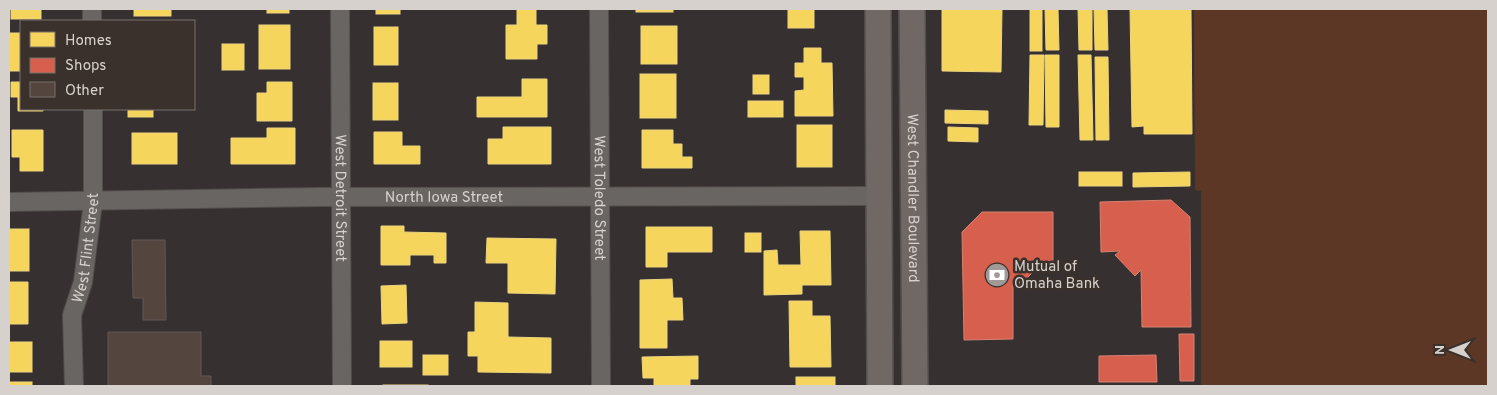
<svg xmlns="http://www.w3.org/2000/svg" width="1497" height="395" viewBox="0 0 1497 395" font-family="Overpass,sans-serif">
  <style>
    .green { fill: #5c3726 }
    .homes { fill: #f6d55c; stroke: #edd47e }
    .shops { fill: #d6604d; stroke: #d68274 }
    .building { fill: #54453f; stroke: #5e5958 }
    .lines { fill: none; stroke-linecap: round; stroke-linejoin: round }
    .minor-casing { stroke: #524e4c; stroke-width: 20 }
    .secondary-casing { stroke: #524e4c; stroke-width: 28 }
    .minor { stroke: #696563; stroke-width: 18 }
    .secondary { stroke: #6f6865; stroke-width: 25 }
    .labels { text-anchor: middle; stroke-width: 5; stroke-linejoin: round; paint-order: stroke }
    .street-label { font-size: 15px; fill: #d7d1ce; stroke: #3a302c }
    .poi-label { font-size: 15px; fill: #d7d1ce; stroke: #3a302c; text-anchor: start }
  </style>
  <rect width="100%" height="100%" fill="#363130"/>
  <polygon class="green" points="1194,9 1488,9 1488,386 1201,386 1201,191 1195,190"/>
  <g class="homes">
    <rect x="11" y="9" width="30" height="10"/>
    <rect x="134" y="9" width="37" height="7"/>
    <rect x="267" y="9" width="22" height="4"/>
    <rect x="376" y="9" width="24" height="5"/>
    <polygon points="517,9 536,9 536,25 547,25 547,44 537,44 537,59 506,59 506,25 517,25"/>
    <rect x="636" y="9" width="37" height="3"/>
    <rect x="788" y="9" width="26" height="19"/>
    <polygon points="942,9 1002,9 1001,72 942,71"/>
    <rect x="1030" y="9" width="12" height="42"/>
    <polygon points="1045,9 1058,9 1059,50 1046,50"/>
    <polygon points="1078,9 1092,9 1092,50 1079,50"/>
    <polygon points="1094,9 1107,9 1108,50 1095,50"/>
    <polygon points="1130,9 1191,9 1192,134 1144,134 1144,126 1132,127"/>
    <rect x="259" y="25" width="31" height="44"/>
    <rect x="641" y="26" width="36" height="38"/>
    <rect x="374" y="27" width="24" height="38"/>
    <rect x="9" y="33" width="12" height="38"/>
    <rect x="222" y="44" width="22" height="26"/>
    <polygon points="804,48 821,48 821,63 832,63 833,116 795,116 795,91 804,90 804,77 795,77 795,63 804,63"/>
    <polygon points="1030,55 1044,55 1043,125 1029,125"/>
    <polygon points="1045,55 1059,55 1059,127 1046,127"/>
    <polygon points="1078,55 1091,55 1093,140 1080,140"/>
    <polygon points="1095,57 1108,57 1109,140 1096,140"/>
    <rect x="640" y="74" width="36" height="44"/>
    <rect x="753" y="75" width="16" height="19"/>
    <polygon points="522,79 547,79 547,117 477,117 477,97 522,97"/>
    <polygon points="11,82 21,82 21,109 43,109 43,111 18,111 18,97 11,97"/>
    <polygon points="267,82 292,82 292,121 257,121 257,93 267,93"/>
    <rect x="373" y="83" width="25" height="37"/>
    <rect x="748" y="101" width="35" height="16"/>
    <rect x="128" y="109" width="25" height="8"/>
    <polygon points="945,110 988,111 988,124 945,123"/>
    <rect x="797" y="125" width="35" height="42"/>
    <polygon points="503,127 551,127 551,164 488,164 488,139 503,139"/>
    <polygon points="948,127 978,128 978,142 948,141"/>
    <polygon points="267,128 295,128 295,164 231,164 231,138 267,138"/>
    <polygon points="12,130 43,130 43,171 20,171 20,157 12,157"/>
    <polygon points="642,130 673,130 673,144 682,144 682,157 692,157 692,168 642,168"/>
    <polygon points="374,132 402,132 402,146 420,146 420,164 374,164"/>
    <rect x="132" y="133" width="45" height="31"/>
    <rect x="1079" y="172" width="43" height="14"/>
    <polygon points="1190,172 1190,186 1133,187 1133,173"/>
    <polygon points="381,226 404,226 404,232 446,233 446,263 434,263 434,255 410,255 410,265 381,265"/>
    <polygon points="646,227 712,227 712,252 667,252 667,267 646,267"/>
    <rect x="9" y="229" width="20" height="42"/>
    <polygon points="800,231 830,231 831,285 802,285 802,294 764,295 764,251 777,250 778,265 801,265"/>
    <rect x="745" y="233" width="16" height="19"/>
    <polygon points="487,238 556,239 555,294 508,293 508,263 486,263"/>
    <polygon points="672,279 673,298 682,298 683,320 667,320 667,348 640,348 640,280"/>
    <polygon points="9,282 28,282 28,324 10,324"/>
    <polygon points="406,285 407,323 382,324 381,286"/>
    <polygon points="789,301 812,301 812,316 830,316 831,367 790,367"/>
    <polygon points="475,302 508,303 508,337 551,338 551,373 478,372 478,356 468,356 468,332 475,332"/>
    <rect x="380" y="341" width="32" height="26"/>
    <rect x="9" y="342" width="23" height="30"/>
    <rect x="423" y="355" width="25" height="20"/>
    <polygon points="698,356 698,379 690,379 690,386 654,386 654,378 643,378 642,357"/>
    <rect x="796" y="377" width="39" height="9"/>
    <rect x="9" y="382" width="23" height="4"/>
    <rect x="383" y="385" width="45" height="1"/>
  </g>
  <g class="shops">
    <polygon points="1171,200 1190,217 1191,327 1142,327 1141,270 1135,276 1115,255 1120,251 1101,252 1100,202"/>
    <polygon points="982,212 1053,212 1053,262 1033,262 1038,267 1018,287 1013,282 1013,339 964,340 962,232"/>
    <polygon points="1179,334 1194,334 1194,381 1180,381"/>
    <polygon points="1156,355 1157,382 1099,382 1099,356"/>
  </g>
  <g class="building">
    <polygon points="132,240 165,240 166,320 143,320 143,298 133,298"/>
    <polygon points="108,332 201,332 201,376 211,376 211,386 108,386"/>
  </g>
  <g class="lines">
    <g class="minor-casing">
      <g id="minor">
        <polyline points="92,9 92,21"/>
        <path id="s1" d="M 340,9 L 342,386"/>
        <path id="s2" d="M 599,9 L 601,386"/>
        <path id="s3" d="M 9,202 L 319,197 L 879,196"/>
        <path id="s4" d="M 74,386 L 72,315 L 83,282 L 93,202 L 93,109"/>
      </g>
    </g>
    <g class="secondary-casing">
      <g id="secondary">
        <polyline points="878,9 880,386"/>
        <path id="s5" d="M 912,9 L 915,386"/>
      </g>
    </g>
    <use href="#minor" class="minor"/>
    <use href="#secondary" class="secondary"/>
  </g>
  <defs>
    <g id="bank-disc" transform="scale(1.25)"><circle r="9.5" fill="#9f9997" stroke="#3a302c"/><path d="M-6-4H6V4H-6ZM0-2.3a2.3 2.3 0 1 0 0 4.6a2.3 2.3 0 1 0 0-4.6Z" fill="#fff"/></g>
  </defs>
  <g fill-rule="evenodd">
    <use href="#bank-disc" x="997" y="275"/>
  </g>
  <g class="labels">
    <g class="street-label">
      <text dy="5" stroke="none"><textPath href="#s3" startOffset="435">North Iowa Street</textPath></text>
      <text dy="5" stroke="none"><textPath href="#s2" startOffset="189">West Toledo Street</textPath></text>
      <text dy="5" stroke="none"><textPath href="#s5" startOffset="189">West Chandler Boulevard</textPath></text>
      <text dy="5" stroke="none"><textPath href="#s1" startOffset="189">West Detroit Street</textPath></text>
      <text dy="5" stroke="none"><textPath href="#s4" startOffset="140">West Flint Street</textPath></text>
    </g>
    <g class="poi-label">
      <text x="1014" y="271">Mutual of<tspan x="1014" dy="17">Omaha Bank</tspan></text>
    </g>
  </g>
  <rect width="1497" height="395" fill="none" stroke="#d7d1ce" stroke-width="20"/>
  <rect x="20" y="20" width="175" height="90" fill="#3a302c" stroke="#79706d"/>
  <rect x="30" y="32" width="25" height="15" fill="#f6d55c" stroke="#79706d"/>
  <text x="65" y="45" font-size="15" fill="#d7d1ce">Homes</text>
  <rect x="30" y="58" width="25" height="15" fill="#d6604d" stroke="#79706d"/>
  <text x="65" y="70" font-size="15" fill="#d7d1ce">Shops</text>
  <rect x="30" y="82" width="25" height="15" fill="#54453f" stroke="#79706d"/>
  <text x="65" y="95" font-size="15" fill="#d7d1ce">Other</text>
  <g transform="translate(1452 350) rotate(270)" stroke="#3a302c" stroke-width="4" paint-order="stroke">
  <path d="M0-4L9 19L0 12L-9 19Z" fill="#d7d1ce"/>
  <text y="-8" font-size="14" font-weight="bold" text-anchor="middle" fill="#d7d1ce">N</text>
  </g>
</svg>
